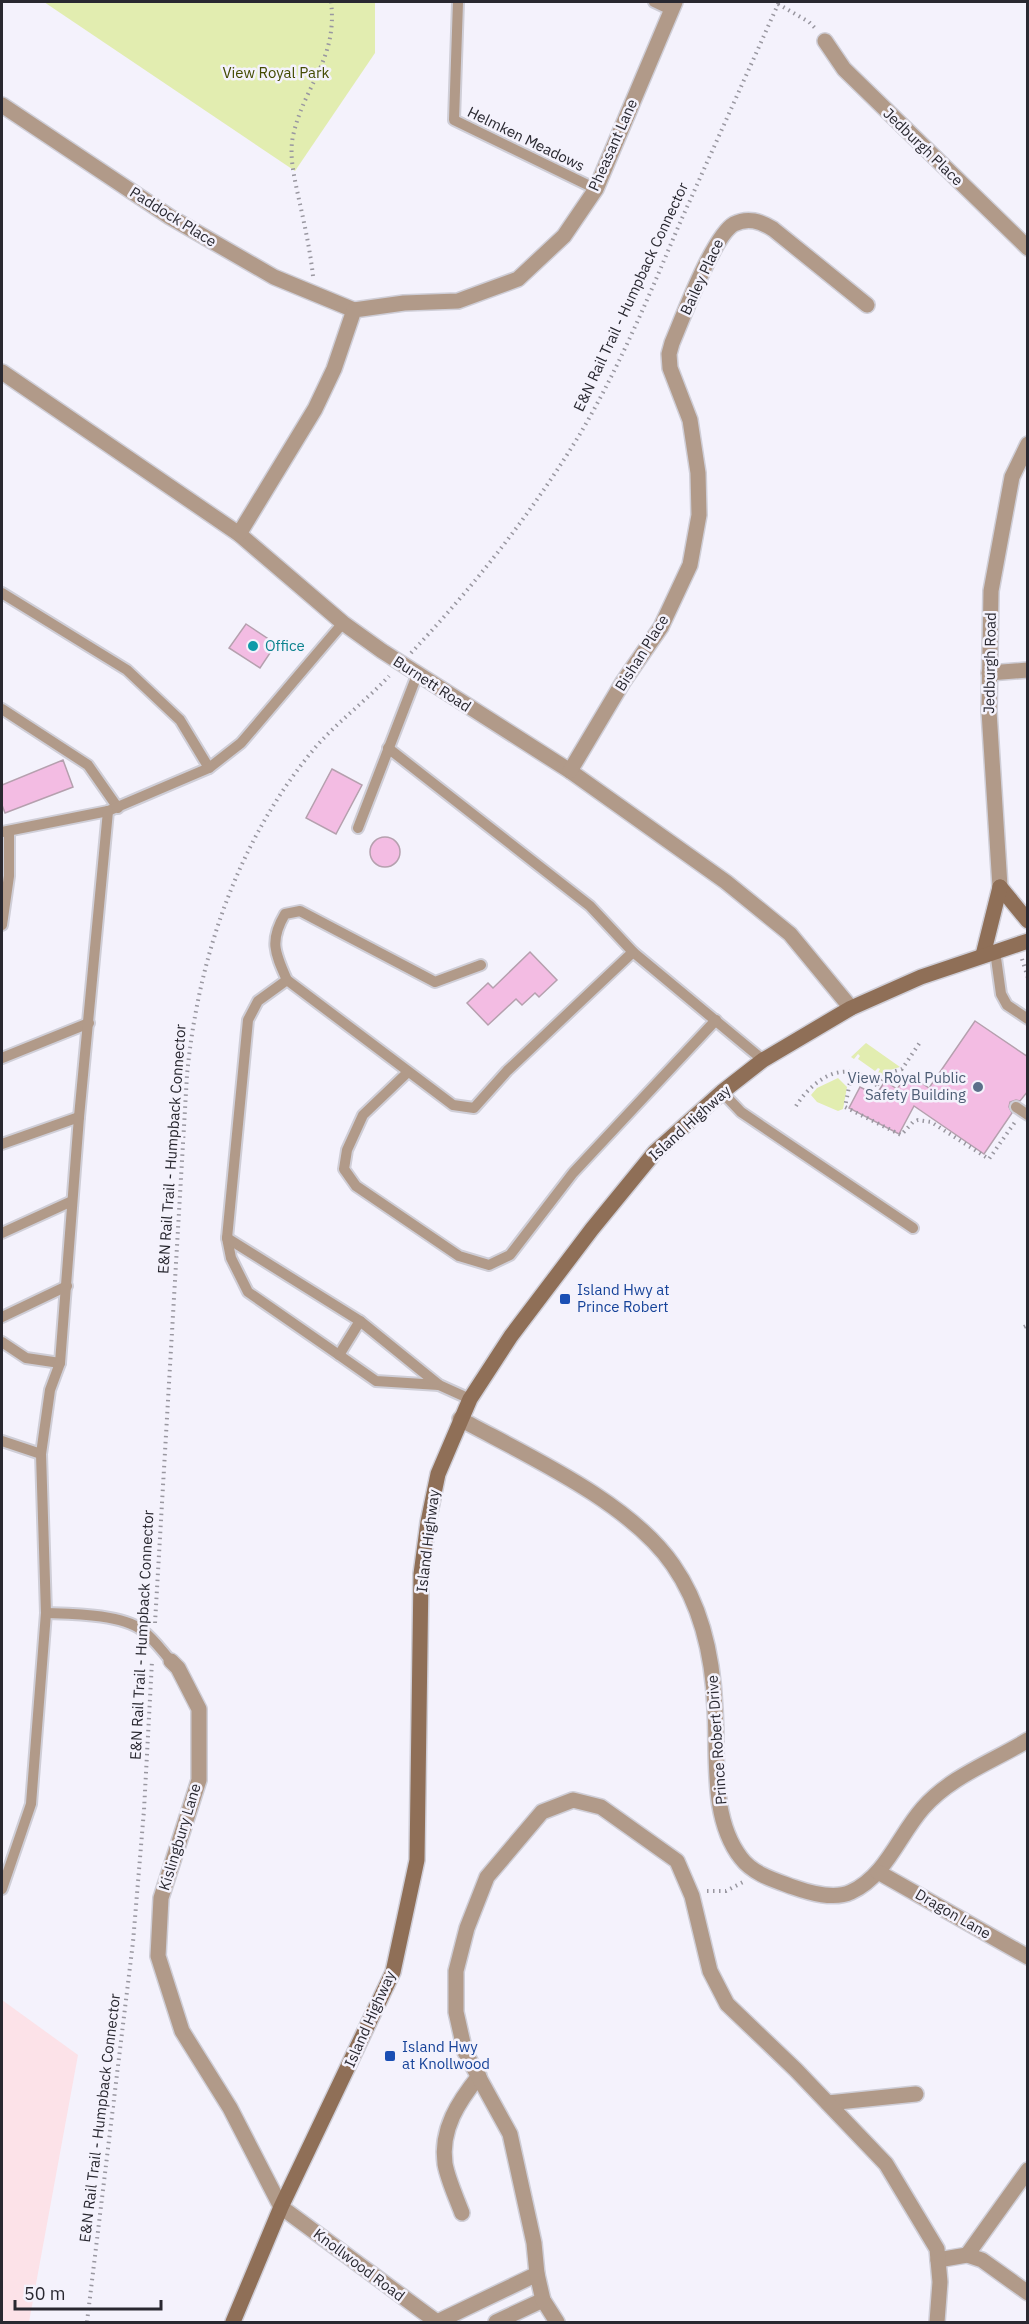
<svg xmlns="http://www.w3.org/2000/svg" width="1029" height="2324" viewBox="0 0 1029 2324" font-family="'IBM Plex Sans',sans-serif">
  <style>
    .commercial { fill: #fce2e8 }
    .green { fill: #e2edb0 }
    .building { fill: #f3bce3; stroke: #b5a0ae; stroke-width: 1.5 }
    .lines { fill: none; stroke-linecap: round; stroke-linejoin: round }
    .service-casing { stroke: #cfced7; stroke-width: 14 }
    .minor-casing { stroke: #cfced7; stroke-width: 18 }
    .secondary-casing { stroke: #cfced7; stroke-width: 18 }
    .path { stroke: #9997a0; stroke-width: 4; stroke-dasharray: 1.5 4.5; stroke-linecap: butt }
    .service { stroke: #b19a89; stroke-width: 10 }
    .minor { stroke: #b19a89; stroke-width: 15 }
    .secondary { stroke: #8f6f57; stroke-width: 15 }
    .culture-dot { fill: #0f9aa8; stroke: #f4f2fc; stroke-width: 2 }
    .service-dot { fill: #5c6f8a; stroke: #f4f2fc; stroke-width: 2 }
    .transit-dot { fill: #1a4fb4; stroke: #f4f2fc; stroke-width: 2 }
    .labels { text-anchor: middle; stroke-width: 5; stroke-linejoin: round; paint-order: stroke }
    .park-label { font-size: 15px; fill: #444b03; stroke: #f4f2fc }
    .street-label { font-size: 15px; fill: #292830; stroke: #f4f2fc }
    .culture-label { font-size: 15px; fill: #0d838f; stroke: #f4f2fc; text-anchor: start }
    .service-label { font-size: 15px; fill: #4e5e75; stroke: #f4f2fc; text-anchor: end }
    .transit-label { font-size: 15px; fill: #164399; stroke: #f4f2fc; text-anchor: start }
  </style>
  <rect width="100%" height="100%" fill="#f4f2fc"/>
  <polygon class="commercial" points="2,2000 78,2055 29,2322 2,2322"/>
  <g class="green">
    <polygon points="44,2 375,2 375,53 295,171"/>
    <polygon points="866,1043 900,1067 890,1070 880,1077 877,1075 880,1069 878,1068 875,1071 858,1059 860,1056 858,1054 854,1059 851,1057"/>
    <polygon points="838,1078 847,1087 843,1109 838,1111 817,1102 811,1095 817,1088"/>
  </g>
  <g class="building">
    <polygon points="246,624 276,644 260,668 229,648"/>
    <polygon points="63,760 73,787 5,813 2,805 2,785"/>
    <polygon points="332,769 362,785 336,834 306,818"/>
    <circle cx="385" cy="852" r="15"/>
    <polygon points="530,952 557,980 539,997 535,993 522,1005 516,999 488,1025 467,1003 488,983 493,988"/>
    <polygon points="975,1021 1028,1057 1028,1091 1020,1101 1016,1100 1010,1102 1009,1107 1012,1113 984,1154 914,1106 899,1134 849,1108 860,1087 876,1095 885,1081 897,1089 908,1074 929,1088"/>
  </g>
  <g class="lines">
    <g class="service-casing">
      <g id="service">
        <polyline points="458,2 454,120 596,189"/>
        <polyline points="654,2 671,10"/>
        <polyline points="2,593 127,670 180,720 209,768"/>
        <polyline points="2,709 88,765 118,808"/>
        <polyline points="388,748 590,906 633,952 763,1060"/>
        <polyline points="358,828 417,675"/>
        <polyline points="2,832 108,811 209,768 241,743 343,623"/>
        <polyline points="2,925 9,876 9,831"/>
        <polyline points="995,951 1001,994 1007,1005 1028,1019"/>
        <path d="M 481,965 L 435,982 L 300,911 L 285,914 C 269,941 275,953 287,980 L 453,1105 L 474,1108 L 507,1071 L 633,952"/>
        <polyline points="287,980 258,1001 248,1020 227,1238 231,1258 248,1292 339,1355 376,1381 439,1385"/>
        <polyline points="2,1058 89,1023"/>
        <polyline points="407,1073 363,1115 347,1150 344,1169 356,1186 459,1256 489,1265 510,1255 573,1173 716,1020"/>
        <polyline points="722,1092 741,1112 913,1228"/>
        <polyline points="1016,1107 1028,1115"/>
        <polyline points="2,1144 79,1117"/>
        <polyline points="2,1233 72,1201"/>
        <polyline points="227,1238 360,1321 439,1385 470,1399"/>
        <polyline points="2,1317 67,1286"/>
        <polyline points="2,1342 26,1358 60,1363"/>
        <polyline points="339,1355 360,1321"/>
        <polyline points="2,1441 41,1454"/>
        <path d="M 46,1613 C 73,1614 121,1614 142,1630 C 154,1639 162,1651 171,1661"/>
        <polyline points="2,1889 31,1804 46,1613 41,1454 50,1390 60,1363 79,1117 108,811"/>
      </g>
    </g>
    <g class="minor-casing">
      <g id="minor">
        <polyline points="825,41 844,69 1028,248"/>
        <polyline points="2,105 170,217 274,277 354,310"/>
        <polyline points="2,372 239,534 343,623 382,651 570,771 726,882 790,934 851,1008"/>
        <polyline points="239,534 315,409 334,369 354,310 404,303 458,301 518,279 564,236 596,189 675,2"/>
        <polyline points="989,673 1028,670"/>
        <path d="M 570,771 L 623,682 L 661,627 L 690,565 L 699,515 L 698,473 L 690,420 L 670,368 L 669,354 L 672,343 C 683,317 713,236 734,224 C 748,217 760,221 773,229 L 867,305"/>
        <polyline points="1000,887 989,711 991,591 1012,477 1028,444"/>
        <path d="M 460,1419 C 526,1455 630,1502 673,1565 C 703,1608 713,1658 715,1709 C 718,1757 710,1818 741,1858 C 753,1874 774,1880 793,1887 C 810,1893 834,1900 851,1892 C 886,1876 899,1835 923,1808 C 951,1776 992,1762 1028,1740"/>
        <polyline points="171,1661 178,1668 199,1709 199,1780 161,1898 158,1956 182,2031 230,2108 281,2207 437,2322 537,2274"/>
        <polyline points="878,1872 1028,1957"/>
        <polyline points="828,2103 916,2094"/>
        <path d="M 462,2213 C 456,2197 448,2180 445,2164 C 440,2129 459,2101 479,2076"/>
        <polyline points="967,2255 1028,2170"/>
        <polyline points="938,2260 967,2255 982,2260 1028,2293"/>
        <polyline points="496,2322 543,2300"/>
        <polyline points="557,2322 543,2300 537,2274 534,2243 510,2134 465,2052 456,2012 456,1971 467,1928 487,1877 542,1812 573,1800 601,1807 677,1861 692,1896 710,1971 727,2004 796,2070 886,2164 937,2249 940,2282 937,2322"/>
      </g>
    </g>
    <g class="secondary-casing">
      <g id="secondary">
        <polyline points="1000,887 1028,921"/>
        <polyline points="983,955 1000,887"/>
        <polyline points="233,2322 281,2207 393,1972 417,1860 421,1574 428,1522 438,1474 470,1399 511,1336 592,1229 655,1152 722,1092 763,1060 851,1008 921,977 1028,941"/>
      </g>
    </g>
    <g class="path">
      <polyline points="778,4 809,22 815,28"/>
      <path d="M 313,276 C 310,249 304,222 298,195 C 294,176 289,155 293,136 C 304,85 338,59 331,2"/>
      <path d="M 411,653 C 475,585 531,514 580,434 C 619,368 649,296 679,225 C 712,151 746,76 779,2"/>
      <polyline points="1022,959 1028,978"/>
      <polyline points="852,1072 845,1107 901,1135 913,1122 918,1120 931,1122 989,1159 1015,1122"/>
      <polyline points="877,1085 886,1074 902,1069 921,1041"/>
      <path d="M 796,1106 C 808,1087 831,1066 856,1073 C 865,1075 873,1083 881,1088"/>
      <polyline points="1024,1327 1028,1325"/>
      <path d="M 155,1623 L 187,1075 C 198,958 238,840 314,749 C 337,722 366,701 389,676"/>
      <polyline points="707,1891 726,1891 745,1881"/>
      <polyline points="87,2322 133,1942 144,1810 152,1661"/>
    </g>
    <use href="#service" class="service"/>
    <use href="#minor" class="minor"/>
    <use href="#secondary" class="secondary"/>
  </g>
  <circle class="culture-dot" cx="253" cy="646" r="6"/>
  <circle class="service-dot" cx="978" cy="1087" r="6"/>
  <g class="transit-dot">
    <rect x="559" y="1293" width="12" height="12" rx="3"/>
    <rect x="384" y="2050" width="12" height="12" rx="3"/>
  </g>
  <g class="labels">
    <g class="park-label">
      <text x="276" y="78">View Royal Park</text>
    </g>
    <g class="street-label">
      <text transform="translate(526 139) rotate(26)" y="5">Helmken Meadows</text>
      <text transform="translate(613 145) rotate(-66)" y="5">Pheasant Lane</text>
      <text transform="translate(923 147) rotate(44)" y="5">Jedburgh Place</text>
      <text transform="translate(173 217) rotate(32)" y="5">Paddock Place</text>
      <text transform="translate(702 277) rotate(-65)" y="5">Bailey Place</text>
      <text transform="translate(631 297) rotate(-65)" y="5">E&amp;N Rail Trail - Humpback Connector</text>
      <text transform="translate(642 653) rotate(-58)" y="5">Bishan Place</text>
      <text transform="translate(990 663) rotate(-89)" y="5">Jedburgh Road</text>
      <text transform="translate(432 684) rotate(33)" y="5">Burnett Road</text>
      <text transform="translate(690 1123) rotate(-42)" y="5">Island Highway</text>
      <text transform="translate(172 1149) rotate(-86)" y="5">E&amp;N Rail Trail - Humpback Connector</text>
      <text transform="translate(428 1541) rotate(-83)" y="5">Island Highway</text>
      <text transform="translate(142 1635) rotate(-87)" y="5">E&amp;N Rail Trail - Humpback Connector</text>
      <text transform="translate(717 1740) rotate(-94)" y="5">Prince Robert Drive</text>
      <text transform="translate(180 1837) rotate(-73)" y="5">Kislingbury Lane</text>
      <text transform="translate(953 1914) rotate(30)" y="5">Dragon Lane</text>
      <text transform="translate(370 2019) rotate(-66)" y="5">Island Highway</text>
      <text transform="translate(100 2118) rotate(-83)" y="5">E&amp;N Rail Trail - Humpback Connector</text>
      <text transform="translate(359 2265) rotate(37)" y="5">Knollwood Road</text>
    </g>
    <g class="culture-label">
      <text x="265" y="651">Office</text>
    </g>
    <g class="service-label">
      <text x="966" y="1083">View Royal Public<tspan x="966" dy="17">Safety Building</tspan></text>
    </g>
    <g class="transit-label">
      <text x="577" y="1295">Island Hwy at<tspan x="577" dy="17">Prince Robert</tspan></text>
      <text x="402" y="2052">Island Hwy<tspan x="402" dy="17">at Knollwood</tspan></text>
    </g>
  </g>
  <rect width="1029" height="2324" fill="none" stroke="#292830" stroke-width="6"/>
  <path d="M15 2300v9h146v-9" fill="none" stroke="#292830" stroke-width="3"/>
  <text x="24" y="2300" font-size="18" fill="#292830" stroke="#f4f2fc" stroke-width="4.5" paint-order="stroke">50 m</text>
</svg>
